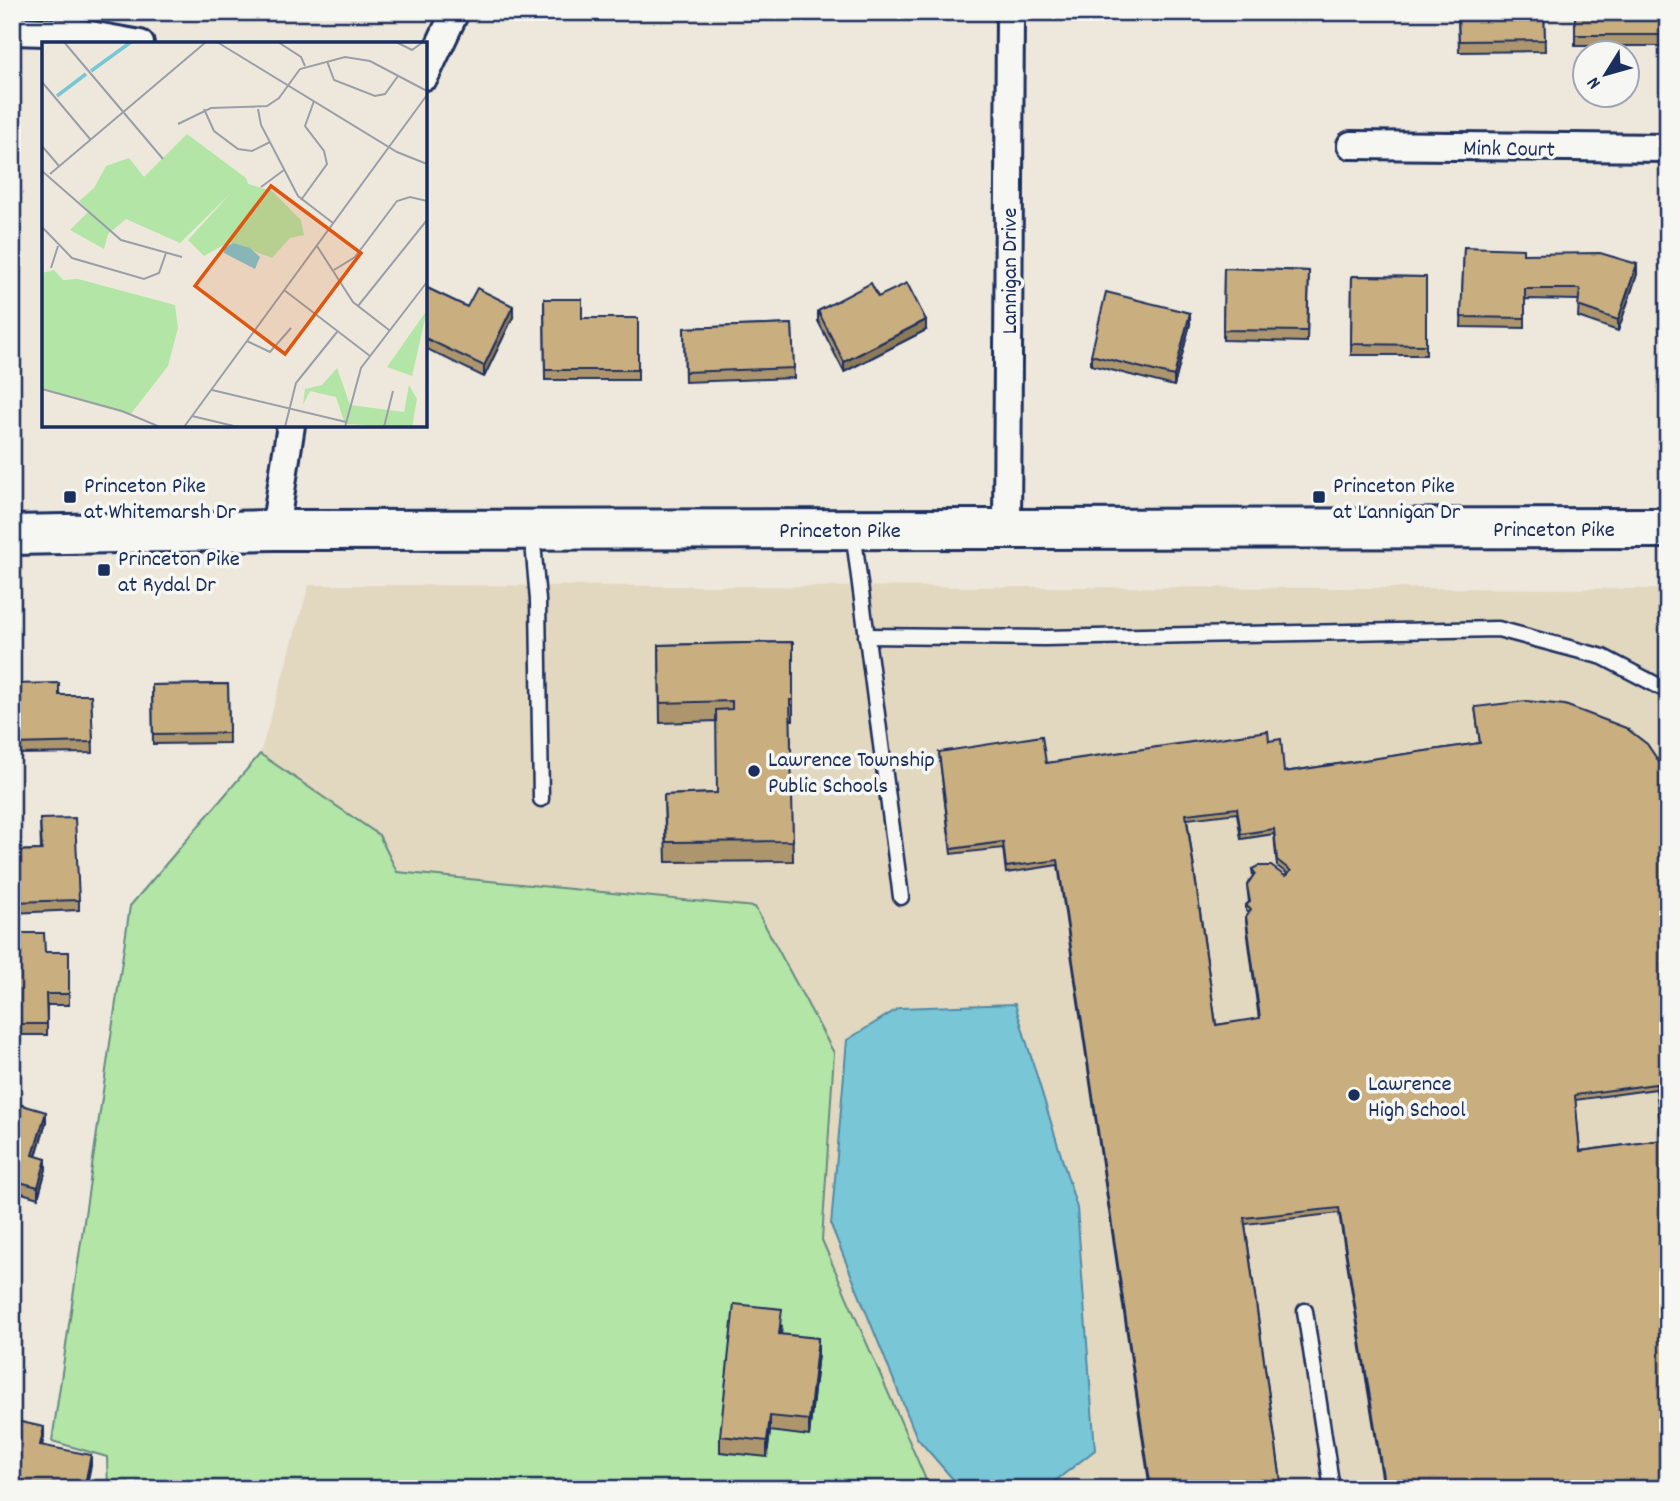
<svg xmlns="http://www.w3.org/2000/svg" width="1680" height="1501" viewBox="0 0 1680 1501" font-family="Dekko,sans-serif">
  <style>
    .built { fill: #e2d7bf }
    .green { fill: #b2e5a6; stroke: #668a82; stroke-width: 2 }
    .water { fill: #78c6d6; stroke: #538aa6; stroke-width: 2 }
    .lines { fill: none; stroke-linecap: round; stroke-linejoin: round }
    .lane-casing { stroke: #1b2f5e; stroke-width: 19 }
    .street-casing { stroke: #1b2f5e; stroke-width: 32 }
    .secondary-casing { stroke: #1b2f5e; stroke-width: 44 }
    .lane { stroke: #f6f6f2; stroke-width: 14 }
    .street { stroke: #f6f6f2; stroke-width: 26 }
    .secondary { stroke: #f6f6f2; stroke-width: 38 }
    .wall { fill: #ad966d; stroke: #1b2f5e; stroke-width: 2; fill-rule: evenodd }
    .shaded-wall { fill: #8d7a59; stroke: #1b2f5e; stroke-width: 2 }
    .building { fill: #c9ae7f; stroke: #1b2f5e; stroke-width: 2; fill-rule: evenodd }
    .poi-dot { fill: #1b2f5e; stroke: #f6f6f2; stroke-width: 2.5 }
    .labels { text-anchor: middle; stroke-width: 7; stroke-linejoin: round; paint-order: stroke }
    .street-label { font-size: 23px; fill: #1b2f5e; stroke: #f6f6f2 }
    .poi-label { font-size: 23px; fill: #1b2f5e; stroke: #f6f6f2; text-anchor: start }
    .inset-river { fill: none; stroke: #78c6d6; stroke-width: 3.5 }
    .inset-road { fill: none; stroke: #999ea9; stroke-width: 2 }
    .view { fill: #de5710; fill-opacity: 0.15; stroke: #de5710; stroke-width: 3.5 }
    .inset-edge { fill: none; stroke: #1b2f5e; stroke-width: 3.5 }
  </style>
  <rect width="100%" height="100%" fill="#ede8db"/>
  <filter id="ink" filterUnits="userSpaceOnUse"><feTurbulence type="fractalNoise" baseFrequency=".0143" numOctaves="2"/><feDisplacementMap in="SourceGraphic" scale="14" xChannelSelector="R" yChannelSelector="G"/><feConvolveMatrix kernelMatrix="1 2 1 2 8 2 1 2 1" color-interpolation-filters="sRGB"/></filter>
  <g filter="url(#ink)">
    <polygon class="built" points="309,585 1668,589 1668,1489 198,1489 379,835 260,754"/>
    <polygon class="green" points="260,754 379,835 397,872 755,907 834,1053 822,1240 930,1489 108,1489 107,1457 52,1441 130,906"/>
    <polygon class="water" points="1015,1004 1077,1208 1095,1450 1045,1489 981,1489 958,1485 917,1438 831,1225 847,1040 899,1008"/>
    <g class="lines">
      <g class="lane-casing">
        <g id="lane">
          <polyline points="532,531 538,600 541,799"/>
          <polyline points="853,531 901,897"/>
          <polyline points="866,636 1044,638 1498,629 1603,657 1668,691"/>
          <polyline points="1305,1311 1332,1489"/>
        </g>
      </g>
      <g class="street-casing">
        <g id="street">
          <polyline points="12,31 79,33 140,44"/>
          <polyline points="425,76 455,12"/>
          <polyline points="1351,145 1668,148"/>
          <polyline points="1007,529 1010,12"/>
          <polyline points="275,530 291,425"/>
        </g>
      </g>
      <g class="secondary-casing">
        <polyline id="secondary" points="12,535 275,530 1668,528"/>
      </g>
      <use href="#lane" class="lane"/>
      <use href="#street" class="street"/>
      <use href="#secondary" class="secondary"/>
    </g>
    <g class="wall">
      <polygon points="1234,12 1309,12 1309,19 1234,18"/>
      <polygon points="1341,12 1397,12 1397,18 1341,19"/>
      <polygon points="1458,12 1544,12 1545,51 1459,52"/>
      <rect x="1575" y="12" width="86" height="34"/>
      <polygon points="1464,247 1523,254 1637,274 1618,331 1578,317 1579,300 1525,299 1525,328 1461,327"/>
      <polygon points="1224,268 1309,271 1307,342 1223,340"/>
      <polygon points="1352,276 1426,277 1426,355 1351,355"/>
      <polygon points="425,287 467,307 513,317 484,377 425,348"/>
      <polygon points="878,297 926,330 844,372 818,321 818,311"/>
      <polygon points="544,299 582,318 638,318 638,380 545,380"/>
      <polygon points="792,324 794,378 685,382 684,328"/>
      <polygon points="1190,324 1174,386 1091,365 1091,355"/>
      <polygon points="793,642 793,720 790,720 793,861 666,862 664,795 717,793 717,721 660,723 659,645"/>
      <polygon points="12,684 59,695 91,695 93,753 12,754"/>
      <polygon points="228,684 229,743 153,744 152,685"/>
      <path d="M 1475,707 L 1668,775 L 1668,1489 L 1384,1489 L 1339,1213 L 1245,1224 L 1282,1489 L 1150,1489 L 1058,865 L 1006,873 L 1003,848 L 951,854 L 939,752 L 1046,763 L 1269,741 L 1284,772 L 1480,743 ZM 1237,813 L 1241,839 L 1274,834 L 1277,866 L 1288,874 L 1285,876 L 1252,869 L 1253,876 L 1247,885 L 1249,902 L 1246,905 L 1246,910 L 1248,913 L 1246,916 L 1246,921 L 1259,1019 L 1216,1025 L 1187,819 ZM 1656,1089 L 1662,1140 L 1580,1151 L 1575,1100 Z"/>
      <polygon points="40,819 79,900 79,910 12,913 12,851 41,850"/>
      <polygon points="12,933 45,952 69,952 69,1005 47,1005 47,1035 12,1035"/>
      <polygon points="12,1102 46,1122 36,1156 46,1169 38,1198 12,1190"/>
      <polygon points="782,1325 781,1334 818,1353 809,1436 770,1431 767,1457 720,1452 720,1436"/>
    </g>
    <g class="shaded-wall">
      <polygon points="1637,264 1637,274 1618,331 1618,320"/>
      <polygon points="513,306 513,317 484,377 484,366"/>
      <polygon points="1190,313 1190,324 1174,386 1174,376"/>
      <polygon points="926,320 926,330 844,372 844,362"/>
      <polygon points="46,1112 46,1122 33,1166 33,1155"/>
      <polygon points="46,1159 46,1169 38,1198 38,1187"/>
      <polygon points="818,1338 818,1353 809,1436 809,1420"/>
      <polygon points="770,1416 770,1431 767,1457 767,1441"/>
      <polygon points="44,1427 44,1437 40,1455 40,1445"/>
      <polygon points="91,1455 91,1466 86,1489 84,1489"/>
    </g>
    <g class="building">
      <polygon points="1458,12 1544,12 1545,40 1459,41"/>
      <rect x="1575" y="12" width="86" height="23"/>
      <polygon points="1464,247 1523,249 1523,254 1600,253 1637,264 1618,320 1578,306 1580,289 1525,289 1525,318 1461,317"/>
      <polygon points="1224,268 1309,271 1307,331 1223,330"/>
      <polygon points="1352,276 1426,277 1426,345 1351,344"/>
      <polygon points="871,283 878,297 907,283 926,320 844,362 818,311"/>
      <polygon points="425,287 467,307 477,288 513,306 484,366 425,338"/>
      <polygon points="1106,292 1190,313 1174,376 1091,355"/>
      <polygon points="544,299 582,299 582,318 638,318 638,370 545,370"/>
      <polygon points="792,324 794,368 685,372 684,328"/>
      <polygon points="793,642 793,700 790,700 793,841 666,842 664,795 717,793 716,710 732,709 732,701 660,703 659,645"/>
      <polygon points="59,683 59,695 91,695 93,742 12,744 12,684"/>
      <polygon points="228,684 229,733 153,734 152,685"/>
      <path d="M 1526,701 L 1565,705 L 1626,728 L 1647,744 L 1668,775 L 1668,1489 L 1385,1489 L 1339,1208 L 1244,1218 L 1282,1489 L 1151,1489 L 1058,860 L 1006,867 L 1003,842 L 951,849 L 939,752 L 1042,736 L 1046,763 L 1268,731 L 1269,741 L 1281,739 L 1284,772 L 1480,743 L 1475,707 ZM 1237,808 L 1241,834 L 1274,829 L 1277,860 L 1291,871 L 1285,876 L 1271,866 L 1258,866 L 1252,869 L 1255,873 L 1247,885 L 1250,902 L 1246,905 L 1251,910 L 1246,916 L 1260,1018 L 1216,1025 L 1186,814 ZM 1656,1084 L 1663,1140 L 1580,1151 L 1575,1095 Z"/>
      <polygon points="75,818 79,900 12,902 12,851 42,850 40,819"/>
      <polygon points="12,933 44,933 45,952 69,952 69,994 46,994 47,1024 12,1024"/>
      <polygon points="12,1102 46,1112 33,1155 46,1159 38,1187 12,1180"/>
      <polygon points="734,1304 782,1309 779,1334 818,1338 809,1420 770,1416 767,1441 720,1436"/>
      <polygon points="12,1420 44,1427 40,1445 91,1455 84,1489 12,1489"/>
    </g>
  </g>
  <g class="poi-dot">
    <rect x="63" y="490" width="14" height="14" rx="3.5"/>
    <rect x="1312" y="490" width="14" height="14" rx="3.5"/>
    <rect x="97" y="563" width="14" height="14" rx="3.5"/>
    <circle cx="754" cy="771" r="7"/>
    <circle cx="1354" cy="1095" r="7"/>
  </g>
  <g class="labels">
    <g class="street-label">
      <text transform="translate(1509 147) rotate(1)" y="8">Mink Court</text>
      <text transform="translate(1008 271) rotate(-90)" y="8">Lannigan Drive</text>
      <text x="1554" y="536">Princeton Pike</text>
      <text x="840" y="537">Princeton Pike</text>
    </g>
    <g class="poi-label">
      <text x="84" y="492">Princeton Pike<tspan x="84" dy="26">at Whitemarsh Dr</tspan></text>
      <text x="1333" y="492">Princeton Pike<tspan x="1333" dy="26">at Lannigan Dr</tspan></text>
      <text x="118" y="565">Princeton Pike<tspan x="118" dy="26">at Rydal Dr</tspan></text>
      <text x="768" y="766">Lawrence Township<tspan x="768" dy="26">Public Schools</tspan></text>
      <text x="1368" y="1090">Lawrence<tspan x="1368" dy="26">High School</tspan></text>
    </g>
  </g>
  <g transform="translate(42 42)">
    <rect width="385" height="385" fill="#ede8db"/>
    <path d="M 145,92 L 204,136 L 206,142 L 230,149 L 259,178 L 262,193 L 248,196 L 230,216 L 187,200 L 162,214 L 146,198 L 188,152 L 138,201 L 84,177 L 66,192 L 62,207 L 28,188 L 47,169 L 37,159 L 52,146 L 64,124 L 87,116 L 102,135 ZM 12,228 L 21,238 L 36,237 L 133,263 L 136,286 L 126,324 L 88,373 L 0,348 L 0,231 ZM 385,268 L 370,334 L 345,325 ZM 295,326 L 308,363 L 362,370 L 367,343 L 375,357 L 370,385 L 303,382 L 294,355 L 268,349 L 261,363 L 263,347 L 280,343 Z" fill="#b2e5a6"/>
    <path d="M 191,201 L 208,206 L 218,215 L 213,227 L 182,211 L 182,206 Z" fill="#78c6d6"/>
    <path class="inset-river" d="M 49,29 L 89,0M 15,54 L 44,32"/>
    <path class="inset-road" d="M 22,0 L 121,117M 175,0 L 355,110 L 385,122M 236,0 L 259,15 L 263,24M 354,0 L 370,8 L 381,0M 285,19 L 292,38 L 333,54 L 343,52 L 356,34M 0,40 L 48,97M 162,67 L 172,89 L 196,107 L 210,109 L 228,100M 216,67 L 219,83 L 256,154 L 291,181M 136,82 L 169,66 L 225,64 L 237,56 L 258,27 L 303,15 L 328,19 L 385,49M 0,104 L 17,124M 0,129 L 79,198 L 140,215M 8,132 L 164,0M 219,145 L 242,128M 259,158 L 285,122 L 282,109 L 263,84 L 272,59M 0,185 L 30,216 L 102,237 L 117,231 L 124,211M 275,204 L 311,260 L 347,288M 9,226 L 16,204M 292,228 L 313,215 L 355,159 L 368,155 L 385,159M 242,248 L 328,314M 316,264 L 385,178M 205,299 L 228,310 L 249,286M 0,347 L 80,369 L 118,385M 170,348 L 304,380M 150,374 L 196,385M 142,385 L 385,53M 243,385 L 254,341 L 295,290M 303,385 L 319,326 L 385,240M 342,385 L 351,349"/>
    <path class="view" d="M 229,144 L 319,211 L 243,312 L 153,244 Z"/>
    <rect width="385" height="385" class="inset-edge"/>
  </g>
  <rect width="1680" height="1501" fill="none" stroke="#f6f6f2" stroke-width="42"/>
  <rect x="21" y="21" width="1638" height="1459" fill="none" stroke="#1b2f5e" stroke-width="2.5" filter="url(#ink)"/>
  <g transform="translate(1606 74) rotate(233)"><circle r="33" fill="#f6f6f2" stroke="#9ea6b7" stroke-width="2"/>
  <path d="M0-5L12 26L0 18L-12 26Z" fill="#1b2f5e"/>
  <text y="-10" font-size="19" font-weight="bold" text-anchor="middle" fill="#1b2f5e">N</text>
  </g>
</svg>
